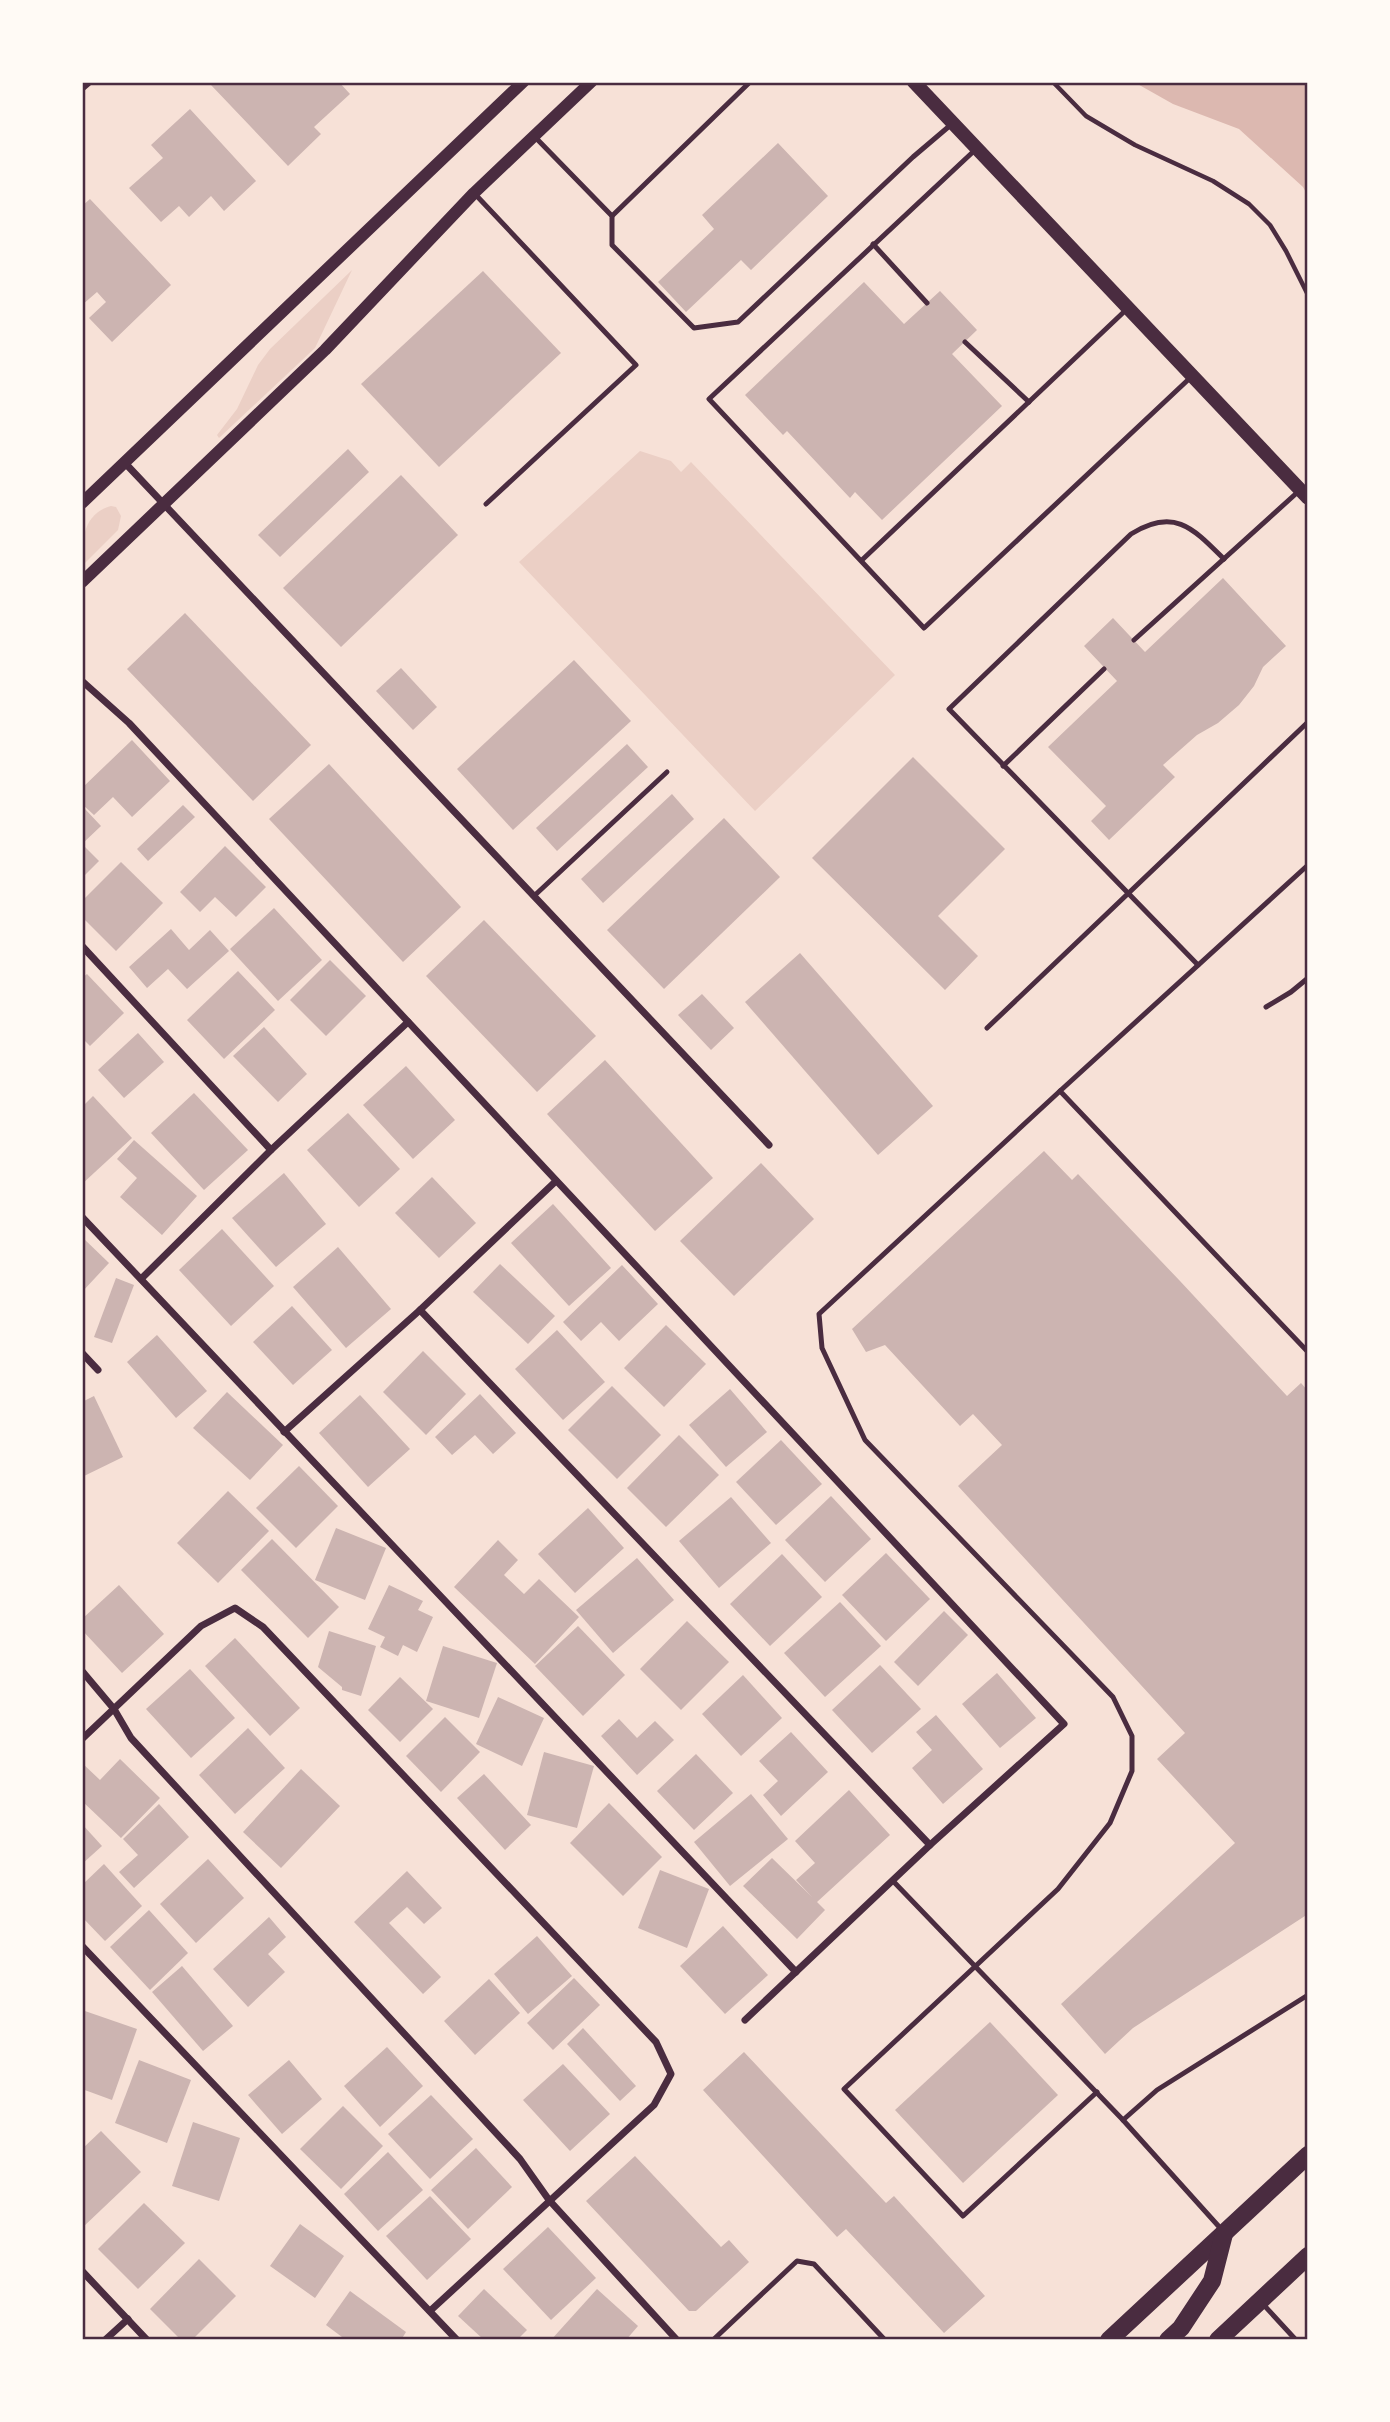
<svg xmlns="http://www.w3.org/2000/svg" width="1390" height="2422" viewBox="0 0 1390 2422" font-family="'Sofia Sans Condensed',sans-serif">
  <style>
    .green { fill: #ebcfc5 }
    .water { fill: #dcb8b0 }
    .building { fill: #ccb4b1 }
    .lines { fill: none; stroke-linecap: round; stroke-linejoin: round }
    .path { stroke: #4a2c40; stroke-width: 4.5 }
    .service { stroke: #4a2c40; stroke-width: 5 }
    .minor { stroke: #4a2c40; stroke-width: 7 }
    .tertiary { stroke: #4a2c40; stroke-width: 12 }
    .secondary { stroke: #4a2c40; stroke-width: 14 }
    .primary { stroke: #4a2c40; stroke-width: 18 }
    .neatline { fill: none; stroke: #4a2c40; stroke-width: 2.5 }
  </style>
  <rect width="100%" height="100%" fill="#f7e1d7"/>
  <g class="green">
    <polygon points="352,270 315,348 219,438 217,435 237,409 258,365 270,349"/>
    <polygon points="640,451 671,461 681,472 691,462 895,675 755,811 519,562"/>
    <path d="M 111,506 L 116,507 L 121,516 L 118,530 L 82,566 C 82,542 82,514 111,506 Z"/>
  </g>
  <polygon class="water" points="1134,82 1308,82 1308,196 1303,187 1239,129 1173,104"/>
  <g class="building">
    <polygon points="215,82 263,82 266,85 269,82 339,82 350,94 314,127 321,134 288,166 211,85"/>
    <polygon points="190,109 256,181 224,211 211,196 189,217 179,206 161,222 129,188 163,158 151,145"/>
    <polygon points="778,143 828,196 751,270 741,260 686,312 658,282 714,229 702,215"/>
    <polygon points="90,199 171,285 112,342 89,318 106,302 97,292 82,305 82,206"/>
    <polygon points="483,271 561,353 439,467 361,384"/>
    <polygon points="864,282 904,324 940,291 977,330 952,354 1002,406 882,520 855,492 850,498 787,431 783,435 745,395"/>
    <polygon points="348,449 369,472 280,557 258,535"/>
    <polygon points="401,475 458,535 341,647 283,588"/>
    <polygon points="1223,578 1286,646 1263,667 1254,686 1239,705 1218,723 1197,735 1163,765 1175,777 1109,840 1091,821 1106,806 1048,747 1117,681 1084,646 1113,618 1145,652"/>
    <polygon points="185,613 311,745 253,801 127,669"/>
    <polygon points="574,660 631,721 513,830 457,769"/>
    <polygon points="401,668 437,707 413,730 376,691"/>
    <polygon points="132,740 170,781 132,817 113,797 94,815 82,804 82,788"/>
    <polygon points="627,744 648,767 557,851 536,828"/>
    <polygon points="913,757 1005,849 938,916 978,956 945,990 812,858"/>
    <polygon points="329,764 461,907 403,962 269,819"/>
    <polygon points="672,794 694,819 603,903 581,879"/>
    <polygon points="183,805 195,817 148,861 137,849"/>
    <polygon points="85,809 101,826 82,844 99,861 82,878 82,812"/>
    <polygon points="724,818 780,877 664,989 607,930"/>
    <polygon points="225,846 266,887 236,917 215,897 200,912 180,892"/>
    <polygon points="121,862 163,903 116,951 82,917 82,901"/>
    <polygon points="274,908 322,960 278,1001 230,949"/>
    <polygon points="484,920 596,1036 537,1092 426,976"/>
    <polygon points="171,929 189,950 210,930 229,951 187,989 168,969 147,988 129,967"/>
    <polygon points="800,953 933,1106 878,1155 745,1002"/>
    <polygon points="330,960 366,996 326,1036 290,1000"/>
    <polygon points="238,971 275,1010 224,1059 187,1020"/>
    <polygon points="87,974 124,1013 90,1046 82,1038 82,978"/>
    <polygon points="702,994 734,1028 711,1050 678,1015"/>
    <polygon points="264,1027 307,1074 278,1102 233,1056"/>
    <polygon points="138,1033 164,1062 124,1098 98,1070"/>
    <polygon points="605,1060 713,1178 655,1231 547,1114"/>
    <polygon points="406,1066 455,1120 413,1159 363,1105"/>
    <polygon points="194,1093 248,1150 204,1190 151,1133"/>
    <polygon points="93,1096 132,1138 82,1184 82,1107"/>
    <polygon points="348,1113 400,1169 359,1207 307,1150"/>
    <polygon points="134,1140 197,1196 162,1235 120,1197 137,1178 117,1159"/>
    <polygon points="1044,1151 1072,1180 1078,1174 1180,1281 1287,1396 1301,1383 1308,1391 1308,1914 1133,2028 1105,2054 1061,2004 1235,1843 1157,1759 1185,1733 958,1486 1002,1445 973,1414 960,1426 885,1345 866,1352 852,1329"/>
    <polygon points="761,1163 814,1219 734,1296 680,1241"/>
    <polygon points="284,1173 326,1224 276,1267 232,1218"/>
    <polygon points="432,1177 476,1223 439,1258 395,1213"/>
    <polygon points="553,1204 611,1268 569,1306 511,1243"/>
    <polygon points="222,1229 274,1286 231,1326 179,1270"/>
    <polygon points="82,1237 109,1263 82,1292"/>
    <polygon points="338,1247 391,1309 346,1348 293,1287"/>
    <polygon points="500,1264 555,1316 528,1344 473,1292"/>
    <polygon points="622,1265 658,1304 619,1341 601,1322 581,1341 563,1322"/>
    <polygon points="116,1278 134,1285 112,1343 94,1337"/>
    <polygon points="292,1306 332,1350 293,1385 253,1342"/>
    <polygon points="666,1325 706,1364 664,1407 624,1368"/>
    <polygon points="557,1330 605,1382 563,1420 515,1369"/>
    <polygon points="157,1335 207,1391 176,1418 127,1362"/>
    <polygon points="423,1351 466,1394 426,1435 383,1392"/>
    <polygon points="612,1386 661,1435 617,1479 568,1430"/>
    <polygon points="730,1389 767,1432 726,1467 689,1425"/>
    <polygon points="227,1392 283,1445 250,1480 193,1428"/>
    <polygon points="480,1394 516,1433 493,1454 475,1435 452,1455 435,1437"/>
    <polygon points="360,1395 410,1449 368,1487 319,1433"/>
    <polygon points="94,1396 123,1457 82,1477 82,1402"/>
    <polygon points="679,1435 719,1475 666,1527 627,1488"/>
    <polygon points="781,1440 822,1484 776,1525 736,1482"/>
    <polygon points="299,1466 338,1506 296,1548 256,1508"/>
    <polygon points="228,1491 269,1531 218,1583 177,1543"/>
    <polygon points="831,1496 871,1539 825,1582 785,1540"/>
    <polygon points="731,1497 771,1543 719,1588 679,1541"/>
    <polygon points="588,1508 624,1548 575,1593 538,1554"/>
    <polygon points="336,1528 386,1548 365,1600 315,1580"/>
    <polygon points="272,1539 339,1607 308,1638 241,1570"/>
    <polygon points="498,1540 518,1560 504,1575 524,1594 539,1579 579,1617 535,1664 454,1587"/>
    <polygon points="886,1553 930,1599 886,1641 842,1595"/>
    <polygon points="782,1554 822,1597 770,1646 730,1604"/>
    <polygon points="637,1558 674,1600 613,1653 576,1610"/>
    <polygon points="119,1585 164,1634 122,1673 82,1630 82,1619"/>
    <polygon points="389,1585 423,1601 418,1610 433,1617 417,1652 403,1645 398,1656 380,1647 385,1637 368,1629"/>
    <polygon points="840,1602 881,1646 825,1697 784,1653"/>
    <polygon points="944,1611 968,1635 918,1686 894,1662"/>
    <polygon points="687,1621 729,1662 681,1710 640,1669"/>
    <polygon points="578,1626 625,1675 583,1716 535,1666"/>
    <polygon points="329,1631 376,1646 361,1696 342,1690 342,1687 318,1667"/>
    <polygon points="235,1638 300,1708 270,1736 205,1666"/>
    <polygon points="443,1646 497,1663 479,1718 426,1701"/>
    <polygon points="880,1665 921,1709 872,1753 832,1710"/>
    <polygon points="190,1669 235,1718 191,1758 146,1709"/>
    <polygon points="997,1673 1036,1718 1000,1748 962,1704"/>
    <polygon points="743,1675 782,1718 741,1756 702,1714"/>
    <polygon points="400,1677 433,1709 400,1742 368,1710"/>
    <polygon points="498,1697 544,1718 522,1766 476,1744"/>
    <polygon points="936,1715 983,1769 943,1804 912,1768 932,1750 916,1732"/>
    <polygon points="445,1717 480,1752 441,1792 406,1756"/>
    <polygon points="619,1719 637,1738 655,1721 674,1740 637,1775 601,1736"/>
    <polygon points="248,1728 285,1768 235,1814 199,1775"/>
    <polygon points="791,1732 828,1772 781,1816 763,1795 778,1781 759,1761"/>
    <polygon points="544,1752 594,1766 577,1828 527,1815"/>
    <polygon points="696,1754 733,1793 694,1830 657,1791"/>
    <polygon points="120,1759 160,1798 121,1838 82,1801 82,1763 100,1780"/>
    <polygon points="301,1769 340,1806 281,1868 243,1832"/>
    <polygon points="484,1774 531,1825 505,1850 457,1798"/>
    <polygon points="849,1790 890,1835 817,1902 825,1910 797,1939 743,1886 772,1858 812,1897 796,1880 815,1863 795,1841"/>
    <polygon points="751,1794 788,1839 730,1886 694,1842"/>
    <polygon points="609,1803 662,1857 623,1896 570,1843"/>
    <polygon points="159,1804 189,1837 134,1888 119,1872 138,1855 123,1839"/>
    <polygon points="82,1824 102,1846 82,1864"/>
    <polygon points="208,1859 244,1898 196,1943 160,1904"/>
    <polygon points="104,1864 142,1906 105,1941 82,1917 82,1885"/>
    <polygon points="660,1870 709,1889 687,1948 638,1928"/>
    <polygon points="407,1871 442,1908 424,1924 407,1907 389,1923 441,1977 423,1994 354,1922"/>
    <polygon points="149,1910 188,1953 150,1990 110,1947"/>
    <polygon points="269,1917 286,1937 268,1954 285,1972 248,2007 213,1969"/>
    <polygon points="723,1926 768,1975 725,2014 680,1966"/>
    <polygon points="537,1936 572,1976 528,2014 494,1974"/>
    <polygon points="182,1966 233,2026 203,2051 152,1992"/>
    <polygon points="574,1978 600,2005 553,2050 527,2023"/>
    <polygon points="489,1979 520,2013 475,2055 444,2021"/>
    <polygon points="82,2010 137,2029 112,2100 82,2089"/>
    <polygon points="990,2022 1058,2095 963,2183 895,2110"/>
    <polygon points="583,2028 636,2086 620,2101 567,2044"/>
    <polygon points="387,2047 423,2086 380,2127 344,2086"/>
    <polygon points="744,2052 886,2203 894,2196 985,2296 944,2333 846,2229 837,2237 703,2090"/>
    <polygon points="139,2060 191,2080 167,2143 115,2123"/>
    <polygon points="289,2060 322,2099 282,2134 248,2095"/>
    <polygon points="563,2064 610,2114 570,2151 523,2100"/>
    <polygon points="431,2095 473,2139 430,2179 388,2134"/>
    <polygon points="343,2106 383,2146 341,2189 300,2149"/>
    <polygon points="193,2122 240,2138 219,2201 172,2186"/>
    <polygon points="101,2131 141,2172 82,2228 82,2149"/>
    <polygon points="476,2148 512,2187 468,2229 431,2190"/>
    <polygon points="388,2152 423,2190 378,2231 344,2194"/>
    <polygon points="635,2156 721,2247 729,2240 749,2262 696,2311 689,2311 586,2201"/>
    <polygon points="430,2196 471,2239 427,2280 386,2236"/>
    <polygon points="144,2203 185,2243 138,2289 98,2249"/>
    <polygon points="300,2224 344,2256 315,2298 270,2266"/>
    <polygon points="548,2227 596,2278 551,2320 503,2269"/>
    <polygon points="199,2259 236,2296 192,2340 181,2340 150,2309"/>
    <polygon points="484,2289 527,2330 517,2340 484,2340 458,2316"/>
    <polygon points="597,2289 638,2326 626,2340 551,2340"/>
    <polygon points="350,2291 406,2332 401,2340 346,2340 326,2325"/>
  </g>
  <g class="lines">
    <polyline class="path" points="1053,82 1086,116 1135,145 1213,181 1249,204 1270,225 1286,251 1308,295"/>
    <g class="service">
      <polyline points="534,136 612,216 612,245 694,328 738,322 913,157 953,123"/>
      <polyline points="975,150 709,399 924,628 1190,378"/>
      <polyline points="474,193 636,365 486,504"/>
      <polyline points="612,216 750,82"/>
      <polyline points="873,244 927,303"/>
      <polyline points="965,342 1029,402"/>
      <polyline points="862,560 1128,308"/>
      <polyline points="1134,640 1300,490"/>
      <polyline points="1003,766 1104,669"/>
      <polyline points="1308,865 1060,1091 1308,1352"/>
      <polyline points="534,896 667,772"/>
      <path d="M 1198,965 L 949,709 L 1131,534 C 1174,507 1193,528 1224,559"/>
      <polyline points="1266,1007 1291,992 1308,978"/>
      <polyline points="987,1028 1308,722"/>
      <polyline points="1060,1091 819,1314 822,1348 865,1440 1113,1697 1132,1736 1132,1771 1110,1823 1058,1889 844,2089 963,2216 1097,2092"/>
      <polyline points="893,1881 1123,2120 1222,2230"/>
      <polyline points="1123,2120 1157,2090 1308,1995"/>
      <polyline points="1262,2303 1296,2340"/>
      <polyline points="713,2340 797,2261 814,2264 885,2340"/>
    </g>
    <g class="minor">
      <polyline points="82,88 89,82"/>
      <polyline points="125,463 769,1145"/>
      <polyline points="82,681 129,723 1064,1724 930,1845 745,2020"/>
      <polyline points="82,946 271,1150"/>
      <polyline points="82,1217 796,1972"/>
      <polyline points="142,1278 271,1150 408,1022"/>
      <polyline points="420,1310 930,1845"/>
      <polyline points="82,1353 98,1370"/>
      <polyline points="284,1432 420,1310 556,1181"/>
      <polyline points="82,1671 114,1709 131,1738 520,2159 549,2200 677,2340"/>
      <polyline points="82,1739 201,1626 235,1608 263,1627 656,2042 671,2074 654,2105 430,2311"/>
      <polyline points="82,1946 457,2340"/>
      <polyline points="82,2271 147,2340"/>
      <polyline points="105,2340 128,2319"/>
    </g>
    <g class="tertiary">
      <polyline points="82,503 523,82"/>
      <polyline points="82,582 325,350 474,193 591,82"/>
    </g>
    <polyline class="secondary" points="914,82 1308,498"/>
    <g class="primary">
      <polyline points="1109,2340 1308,2155"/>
      <polyline points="1168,2340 1181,2328 1212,2281 1224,2234"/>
      <polyline points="1218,2340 1308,2256"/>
    </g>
  </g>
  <rect width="1390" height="2422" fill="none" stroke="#fffaf5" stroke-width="168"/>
  <rect x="84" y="84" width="1222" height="2254" class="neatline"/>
</svg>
